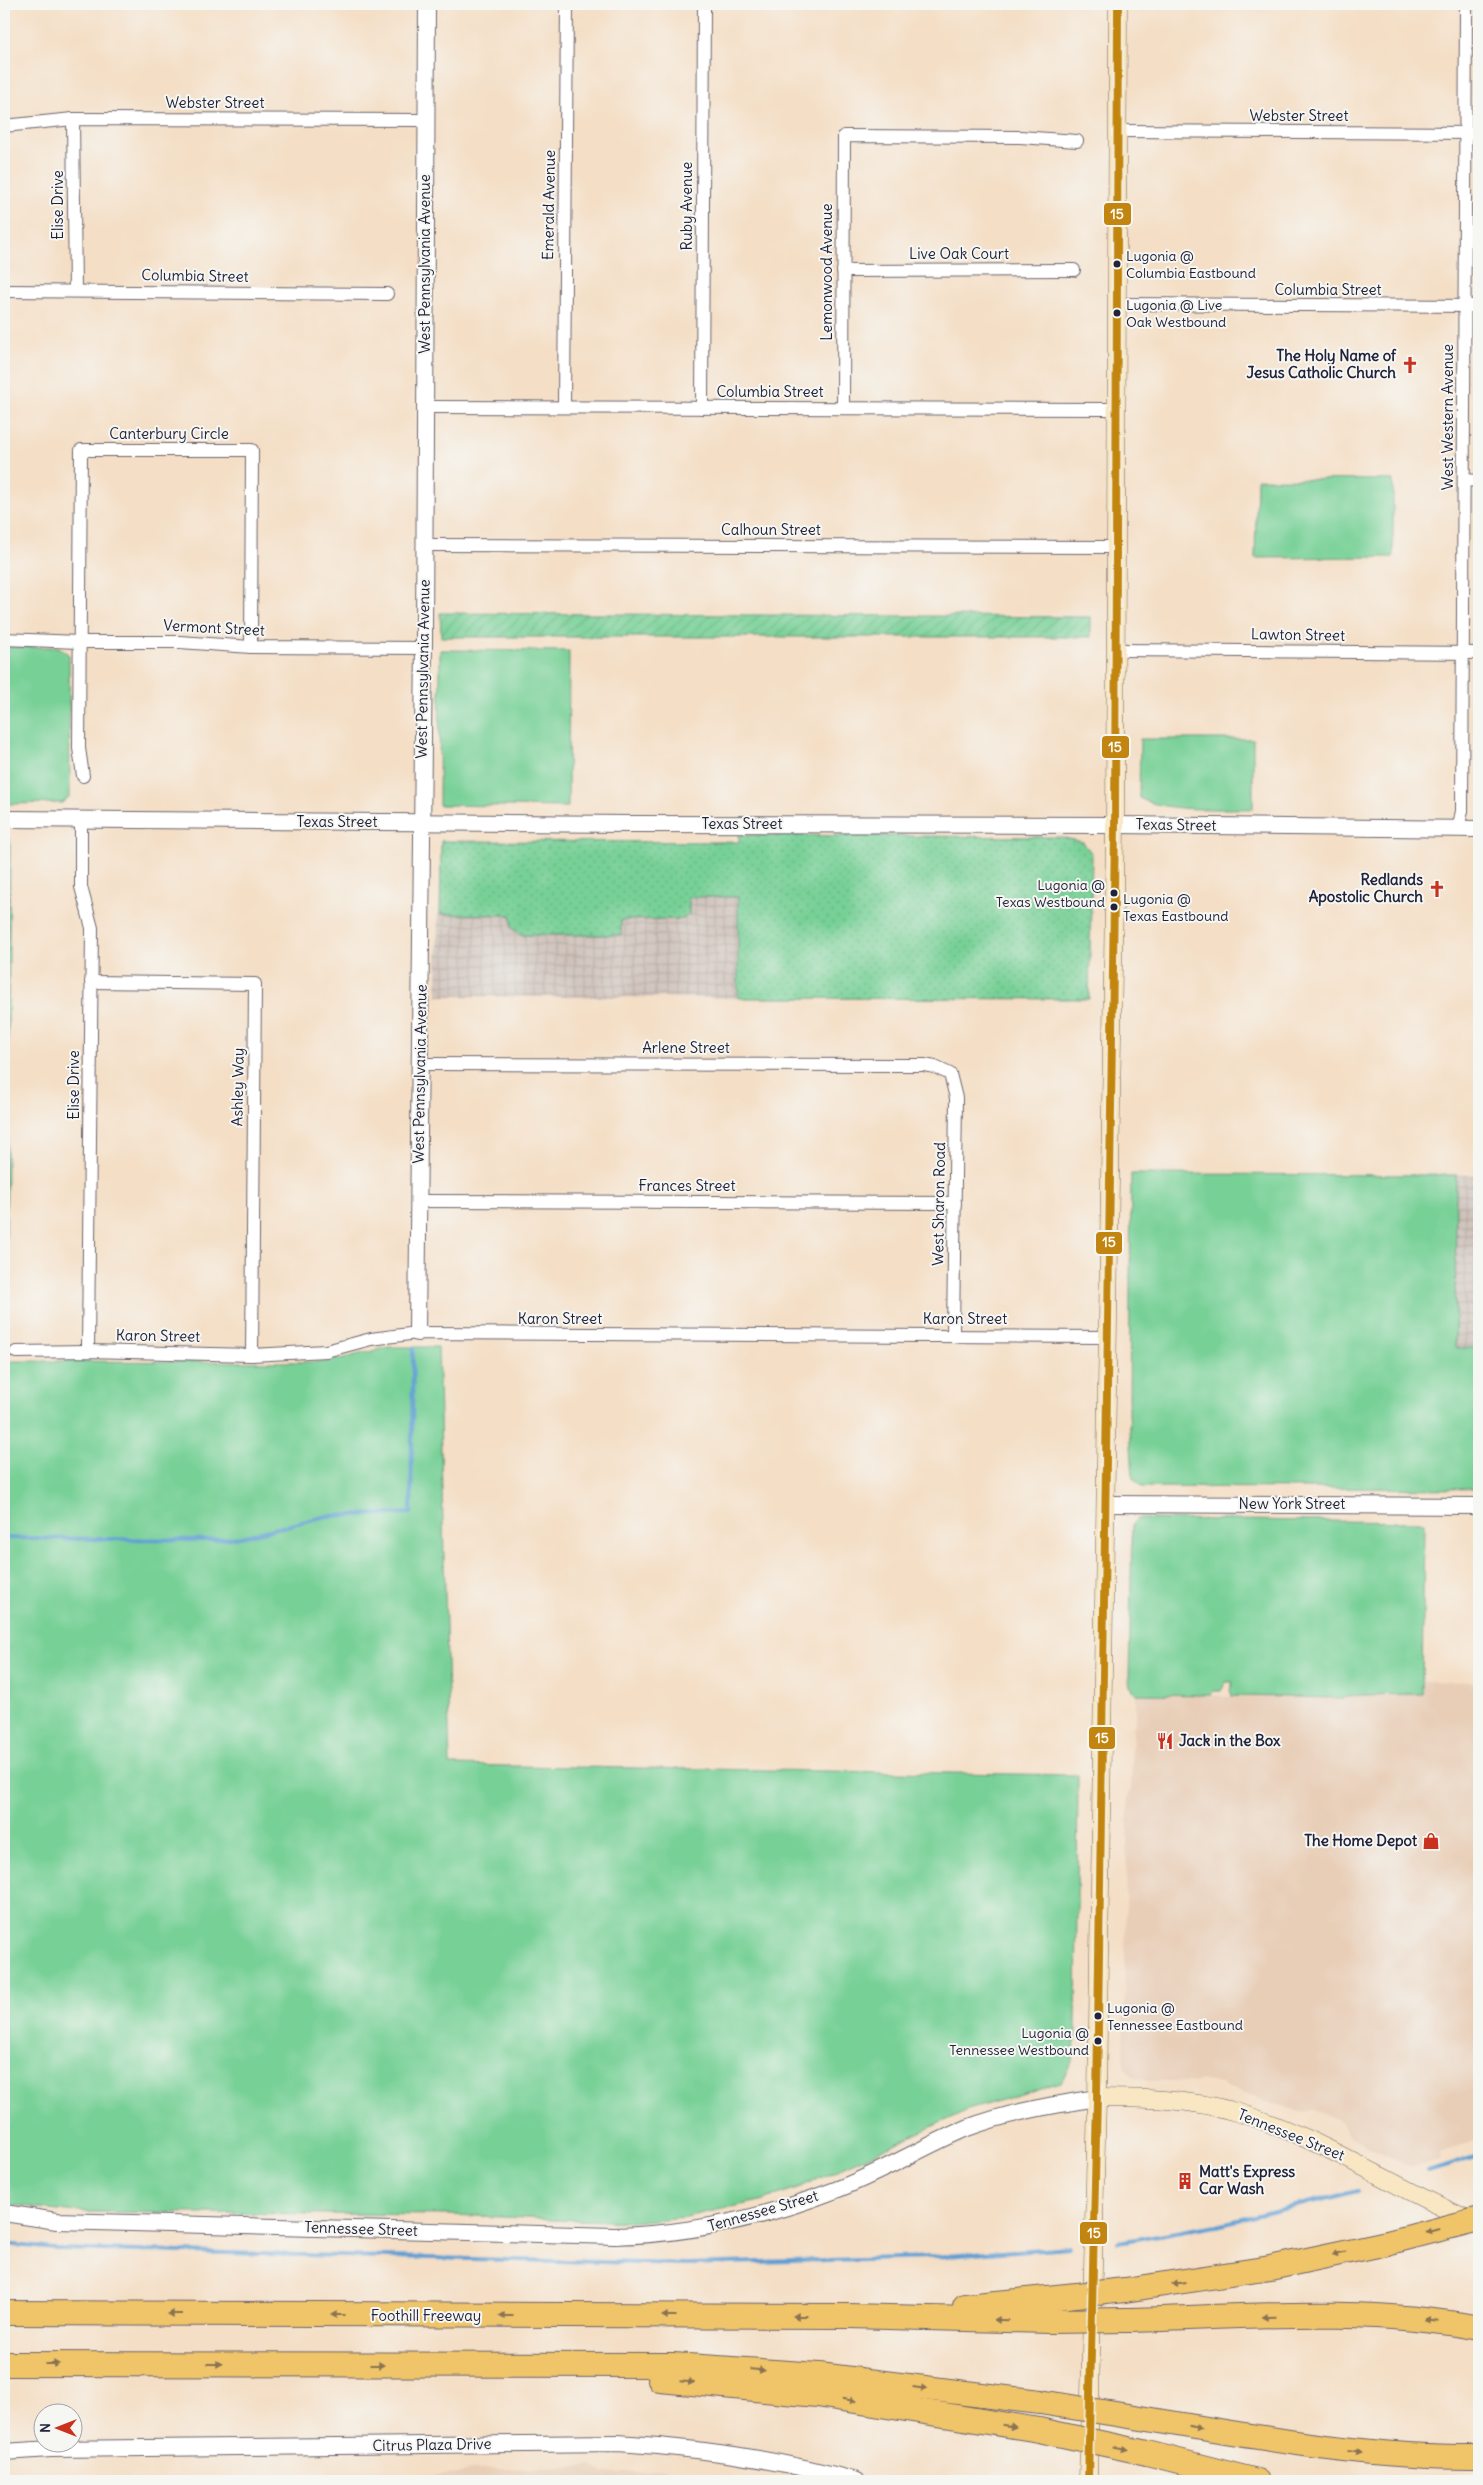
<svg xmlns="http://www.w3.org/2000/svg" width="1483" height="2485" viewBox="0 0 1483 2485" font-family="Delius,sans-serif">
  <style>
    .built { fill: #e8ceb7 }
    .industrial { fill: url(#industrial-grid) }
    .grass { fill: #77d096; stroke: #4c7968 }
    .park { fill: url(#park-dots); stroke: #4c7968 }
    .garden { fill: url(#garden-furrows); stroke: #4c7968 }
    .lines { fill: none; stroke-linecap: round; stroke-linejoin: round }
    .stream { stroke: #619fd3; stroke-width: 4 }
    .minor-casing { stroke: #6c646b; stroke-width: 14 }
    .tertiary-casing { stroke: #6c646b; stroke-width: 18 }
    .secondary-casing { stroke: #6c646b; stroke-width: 19 }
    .motorway-casing { stroke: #6c646b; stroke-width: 26 }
    .minor { stroke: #fff; stroke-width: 12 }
    .tertiary { stroke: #fff; stroke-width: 16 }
    .secondary { stroke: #f9e7c3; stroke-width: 18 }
    .motorway { stroke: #f0c469; stroke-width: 24 }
    .motorway-bridge-casing { stroke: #6c646b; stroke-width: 26; stroke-linecap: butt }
    .motorway-bridge { stroke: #f0c469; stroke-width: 24 }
    .bus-1-casing { stroke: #f6f6f2; stroke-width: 11 }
    .bus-1 { stroke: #c2850f; stroke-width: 8 }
    .oneway { fill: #897352 }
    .bus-dot { fill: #22223b; stroke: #f6f6f2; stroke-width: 2 }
    .labels { text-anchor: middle; stroke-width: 4; stroke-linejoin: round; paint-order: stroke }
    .bus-label { font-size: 14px; fill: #22223b; stroke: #f6f6f2; text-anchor: start }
    .street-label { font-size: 15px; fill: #22223b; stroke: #f6f6f2 }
    .poi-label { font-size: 15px; font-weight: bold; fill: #22223b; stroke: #f6f6f2; text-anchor: end }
    .line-badge { stroke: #f6f6f2; stroke-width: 2 }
    .badge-label { font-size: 14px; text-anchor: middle; font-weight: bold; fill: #fff }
  </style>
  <defs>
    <pattern id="industrial-grid" width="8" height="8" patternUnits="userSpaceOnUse" patternTransform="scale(1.25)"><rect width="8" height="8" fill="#cec1b9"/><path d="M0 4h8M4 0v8" fill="none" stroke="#b1a6a0"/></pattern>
    <pattern id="park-dots" width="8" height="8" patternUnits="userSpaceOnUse" patternTransform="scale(1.25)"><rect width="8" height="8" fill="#77d096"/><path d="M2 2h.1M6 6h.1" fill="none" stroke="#67b282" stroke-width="1.8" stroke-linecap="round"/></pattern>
    <pattern id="garden-furrows" width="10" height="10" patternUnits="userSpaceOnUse" patternTransform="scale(1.25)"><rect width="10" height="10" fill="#77d096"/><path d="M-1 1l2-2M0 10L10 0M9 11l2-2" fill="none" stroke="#67b282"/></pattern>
  </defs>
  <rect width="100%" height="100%" fill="#f6f6f2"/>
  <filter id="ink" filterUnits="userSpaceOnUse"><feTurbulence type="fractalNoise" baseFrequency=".02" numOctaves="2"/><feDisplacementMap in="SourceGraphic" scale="10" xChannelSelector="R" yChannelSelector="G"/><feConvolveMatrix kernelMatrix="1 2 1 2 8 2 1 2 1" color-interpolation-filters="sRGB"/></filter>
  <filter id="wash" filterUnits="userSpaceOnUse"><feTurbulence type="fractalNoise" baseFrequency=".0096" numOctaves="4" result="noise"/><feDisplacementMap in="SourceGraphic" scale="20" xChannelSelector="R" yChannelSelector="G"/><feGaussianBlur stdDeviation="1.12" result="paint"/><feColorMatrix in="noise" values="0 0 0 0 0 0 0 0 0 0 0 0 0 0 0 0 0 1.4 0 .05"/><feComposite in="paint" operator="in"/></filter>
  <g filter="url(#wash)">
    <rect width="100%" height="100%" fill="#f4dec5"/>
    <g class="built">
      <polygon points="1422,1681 1479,1682 1479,2140 1438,2152 1439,2160 1412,2168 1348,2136 1342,2122 1315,2110 1303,2113 1226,2088 1222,2083 1199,2080 1195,2083 1138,2079 1131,2075 1125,2067 1123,2061 1128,1796 1131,1790 1133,1728 1136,1721 1136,1694 1342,1698 1361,1695 1422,1694"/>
      <polygon points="592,2466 604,2473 644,2473 656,2469 749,2481 195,2481 392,2471 405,2475 461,2474 469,2470"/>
    </g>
    <g class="industrial">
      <polygon points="689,897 738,897 738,998 437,996 438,914 512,915 621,935 621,920 683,919 689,914"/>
      <polygon points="1456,1175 1479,1175 1479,1348 1455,1348"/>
    </g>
    <g class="grass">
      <polygon points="1257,479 1393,480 1393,557 1255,558"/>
      <polygon points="4,647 59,647 69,655 70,796 62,803 4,804"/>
      <polygon points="440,650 569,651 568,807 439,805"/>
      <path d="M 1140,739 L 1253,739 L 1253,809 C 1219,808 1169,813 1139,798 Z"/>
      <polygon points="4,836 9,838 10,845 5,1355 7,1361 327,1362 389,1347 438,1347 450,1765 1078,1775 1076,2030 1073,2060 1061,2082 968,2110 803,2186 760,2201 685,2217 631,2222 449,2215 77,2212 4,2204"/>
      <polygon points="1131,1174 1456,1175 1455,1348 1479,1348 1479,1489 1142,1487 1133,1478 1129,1413"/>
      <polygon points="1137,1519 1424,1522 1422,1694 1361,1695 1342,1698 1232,1696 1230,1690 1233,1682 1226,1682 1221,1691 1213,1691 1211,1695 1136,1694 1130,1686 1129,1681 1132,1524"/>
    </g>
    <polygon class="park" points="739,835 1061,837 1083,842 1092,854 1089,999 738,998 738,897 689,897 689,914 683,919 621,920 621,935 521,935 512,928 511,915 440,914 441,841 739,842"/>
    <polygon class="garden" points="440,613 1091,617 1091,637 441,637"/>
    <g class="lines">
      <g class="stream">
        <polyline points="4,1538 207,1540 241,1537 327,1516 411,1513 413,1349"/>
        <polyline points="1428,2171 1479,2155"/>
        <polyline points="1118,2242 1217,2225 1358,2191"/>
        <polyline points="4,2244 55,2249 687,2264 933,2257 1070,2247"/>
      </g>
    </g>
  </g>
  <g filter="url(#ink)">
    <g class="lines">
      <g class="minor-casing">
        <g id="minor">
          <polyline points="73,119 75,291"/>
          <polyline points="4,126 73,119 426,120"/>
          <polyline points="1118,131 1479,133"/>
          <polyline points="843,271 1074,270"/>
          <polyline points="4,291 387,294"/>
          <polyline points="1117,304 1479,306"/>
          <polyline points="425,407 1116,409"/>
          <polyline points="564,407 567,4"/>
          <polyline points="702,408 704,4"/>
          <polyline points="843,408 844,136 1020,137 1077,141"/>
          <polyline points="1465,480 1479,481"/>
          <polyline points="425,545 1117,547"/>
          <polyline points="4,639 79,642 180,642 251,647 423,648"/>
          <polyline points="1116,650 1479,653"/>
          <polyline points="83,776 79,748 81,450 252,450 251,647"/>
          <polyline points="81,821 81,887 92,928 88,1351"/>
          <polyline points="1458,829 1462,811 1466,4"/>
          <polyline points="91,982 255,984 252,1355"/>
          <polyline points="420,1064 924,1065 935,1067 950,1074 956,1098 953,1335"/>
          <polyline points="419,1201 955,1203"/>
          <polyline points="16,1352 88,1351 252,1355 326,1351 371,1339 417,1333 1107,1337"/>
        </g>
      </g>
      <g class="tertiary-casing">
        <g id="tertiary">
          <polyline points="4,819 629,824 1115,825 1479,829"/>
          <polyline points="417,1333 424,642 427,4"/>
          <polyline points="1105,1504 1479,1506"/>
          <path d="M 4,2213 L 57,2221 L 615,2236 C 690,2234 763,2218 833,2191 C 879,2174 922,2147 967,2128 C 1009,2112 1053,2105 1097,2098"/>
          <path d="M 4,2452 L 51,2449 L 618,2443 C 699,2448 779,2459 857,2481"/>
        </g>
      </g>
      <g class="secondary-casing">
        <g id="secondary">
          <path d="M 1097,2098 C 1142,2098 1192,2099 1236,2112 C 1321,2137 1394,2188 1474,2222"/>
          <polyline points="1088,2481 1097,2098 1115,825 1118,4"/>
        </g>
      </g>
      <g class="motorway-casing">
        <g id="motorway">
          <polyline points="1125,2290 1270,2268 1387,2243"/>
          <polyline points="965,2306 1047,2298"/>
          <polyline points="4,2313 849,2316 1049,2321"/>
          <path d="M 1126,2320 C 1243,2317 1364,2306 1479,2328"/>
          <polyline points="4,2364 673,2365 819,2375 1040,2402"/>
          <polyline points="660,2380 817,2395 1039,2430"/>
          <path d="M 1147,2419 C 1257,2437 1367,2458 1479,2457"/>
          <polyline points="1147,2453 1257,2481"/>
        </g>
      </g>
      <use href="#minor" class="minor"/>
      <use href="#tertiary" class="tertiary"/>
      <use href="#secondary" class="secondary"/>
      <use href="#motorway" class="motorway"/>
      <g class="motorway-bridge-casing">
        <g id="motorway-bridge">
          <polyline points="1387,2243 1479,2219"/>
          <polyline points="1047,2298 1125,2290"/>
          <polyline points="1049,2321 1126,2320"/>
          <polyline points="1040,2402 1147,2419"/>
          <polyline points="1039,2430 1147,2453"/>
        </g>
      </g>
      <use href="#motorway-bridge" class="motorway-bridge"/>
      <g class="bus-1-casing">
        <polyline id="bus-1" points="1088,2481 1097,2098 1115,825 1118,4"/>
      </g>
      <use href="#bus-1" class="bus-1"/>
    </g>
    <defs><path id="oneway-solid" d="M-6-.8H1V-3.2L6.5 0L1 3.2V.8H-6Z" transform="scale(1.25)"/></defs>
    <g class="oneway">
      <use href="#oneway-solid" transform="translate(1433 2231) rotate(165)"/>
      <use href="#oneway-solid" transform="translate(1339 2253) rotate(168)"/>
      <use href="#oneway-solid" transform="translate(1179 2283) rotate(173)"/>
      <use href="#oneway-solid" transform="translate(175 2314) rotate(-180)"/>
      <use href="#oneway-solid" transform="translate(338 2315) rotate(-180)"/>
      <use href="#oneway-solid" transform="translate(506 2316) rotate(180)"/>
      <use href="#oneway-solid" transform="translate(669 2316) rotate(180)"/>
      <use href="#oneway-solid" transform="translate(800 2316) rotate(-180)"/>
      <use href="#oneway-solid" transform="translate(1269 2317) rotate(179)"/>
      <use href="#oneway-solid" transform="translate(1001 2320) rotate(-179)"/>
      <use href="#oneway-solid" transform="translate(1431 2320) rotate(-174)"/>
      <use href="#oneway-solid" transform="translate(52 2364)"/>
      <use href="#oneway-solid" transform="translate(215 2364)"/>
      <use href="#oneway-solid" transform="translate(377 2365)"/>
      <use href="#oneway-solid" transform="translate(758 2370) rotate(5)"/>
      <use href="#oneway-solid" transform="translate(687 2382) rotate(5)"/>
      <use href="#oneway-solid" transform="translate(920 2388) rotate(7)"/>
      <use href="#oneway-solid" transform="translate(849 2400) rotate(9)"/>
      <use href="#oneway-solid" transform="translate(1009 2426) rotate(9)"/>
      <use href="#oneway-solid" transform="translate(1195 2427) rotate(9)"/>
      <use href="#oneway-solid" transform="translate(1121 2448) rotate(12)"/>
      <use href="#oneway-solid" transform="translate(1355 2452) rotate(8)"/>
    </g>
  </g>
  <defs>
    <g id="church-bare" transform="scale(1.35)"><path d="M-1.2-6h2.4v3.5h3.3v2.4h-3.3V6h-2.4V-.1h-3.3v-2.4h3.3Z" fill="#c8321e" stroke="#f6f6f2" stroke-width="2.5" paint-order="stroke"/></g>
    <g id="restaurant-bare" transform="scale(1.35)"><path d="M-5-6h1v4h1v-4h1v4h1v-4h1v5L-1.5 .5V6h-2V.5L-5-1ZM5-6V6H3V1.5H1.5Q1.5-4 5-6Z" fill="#c8321e" stroke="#f6f6f2" stroke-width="2.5" paint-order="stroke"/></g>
    <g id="shop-bare" transform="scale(1.35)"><path d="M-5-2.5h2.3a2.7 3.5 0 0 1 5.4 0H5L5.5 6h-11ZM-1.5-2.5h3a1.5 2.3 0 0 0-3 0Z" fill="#c8321e" stroke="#f6f6f2" stroke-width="2.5" paint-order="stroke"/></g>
    <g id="building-bare" transform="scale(1.35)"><path d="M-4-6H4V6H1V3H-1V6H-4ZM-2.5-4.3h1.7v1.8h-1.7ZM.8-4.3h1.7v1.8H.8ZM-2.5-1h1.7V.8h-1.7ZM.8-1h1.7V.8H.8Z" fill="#c8321e" stroke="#f6f6f2" stroke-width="2.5" paint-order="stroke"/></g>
  </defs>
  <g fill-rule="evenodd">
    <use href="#church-bare" x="1410" y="365"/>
    <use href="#church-bare" x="1437" y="889"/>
    <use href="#restaurant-bare" x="1165" y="1741"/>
    <use href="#shop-bare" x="1431" y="1841"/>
    <use href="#building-bare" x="1185" y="2181"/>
  </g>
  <g class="bus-dot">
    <circle cx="1117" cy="264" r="4.5"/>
    <circle cx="1117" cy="313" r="4.5"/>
    <circle cx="1114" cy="893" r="4.5"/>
    <circle cx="1114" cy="907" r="4.5"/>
    <circle cx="1098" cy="2016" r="4.5"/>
    <circle cx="1098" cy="2041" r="4.5"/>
  </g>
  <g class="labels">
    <g class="bus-label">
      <text x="1126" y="261">Lugonia @<tspan x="1126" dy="17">Columbia Eastbound</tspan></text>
      <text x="1126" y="310">Lugonia @ Live<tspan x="1126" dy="17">Oak Westbound</tspan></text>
      <text x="1105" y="890" text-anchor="end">Lugonia @<tspan x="1105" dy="17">Texas Westbound</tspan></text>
      <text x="1123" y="904">Lugonia @<tspan x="1123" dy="17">Texas Eastbound</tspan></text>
      <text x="1107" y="2013">Lugonia @<tspan x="1107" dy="17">Tennessee Eastbound</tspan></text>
      <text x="1089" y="2038" text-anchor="end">Lugonia @<tspan x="1089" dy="17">Tennessee Westbound</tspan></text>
    </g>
    <g class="street-label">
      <text x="215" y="108">Webster Street</text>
      <text x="1299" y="121">Webster Street</text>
      <text transform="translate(58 205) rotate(-90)" y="5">Elise Drive</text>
      <text transform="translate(549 205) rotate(-89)" y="5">Emerald Avenue</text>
      <text transform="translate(687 206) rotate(-90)" y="5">Ruby Avenue</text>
      <text x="959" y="259">Live Oak Court</text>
      <text transform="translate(425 264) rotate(-90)" y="5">West Pennsylvania Avenue</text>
      <text transform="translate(827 272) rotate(-90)" y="5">Lemonwood Avenue</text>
      <text transform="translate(195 276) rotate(1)" y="5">Columbia Street</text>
      <text x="1328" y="295">Columbia Street</text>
      <text x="770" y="397">Columbia Street</text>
      <text transform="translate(1448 417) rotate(-90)" y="5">West Western Avenue</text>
      <text x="169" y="439">Canterbury Circle</text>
      <text x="771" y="535">Calhoun Street</text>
      <text transform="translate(214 628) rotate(3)" y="5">Vermont Street</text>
      <text transform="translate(1298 635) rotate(1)" y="5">Lawton Street</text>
      <text transform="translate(423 669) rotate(-89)" y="5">West Pennsylvania Avenue</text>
      <text x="337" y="827">Texas Street</text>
      <text x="742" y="829">Texas Street</text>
      <text transform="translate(1176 825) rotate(1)" y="5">Texas Street</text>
      <text x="686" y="1053">Arlene Street</text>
      <text transform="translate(420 1074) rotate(-89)" y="5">West Pennsylvania Avenue</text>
      <text transform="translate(74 1085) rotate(-90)" y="5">Elise Drive</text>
      <text transform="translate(238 1087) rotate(-89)" y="5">Ashley Way</text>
      <text x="687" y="1191">Frances Street</text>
      <text transform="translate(939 1204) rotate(-89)" y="5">West Sharon Road</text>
      <text x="560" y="1324">Karon Street</text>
      <text x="965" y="1324">Karon Street</text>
      <text transform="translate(158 1336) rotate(1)" y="5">Karon Street</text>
      <text x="1292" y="1509">New York Street</text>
      <text transform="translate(1291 2135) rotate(22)" y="5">Tennessee Street</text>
      <text transform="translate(763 2211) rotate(-16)" y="5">Tennessee Street</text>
      <text transform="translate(361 2229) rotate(2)" y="5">Tennessee Street</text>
      <text x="426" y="2321">Foothill Freeway</text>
      <text transform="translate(432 2445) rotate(-1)" y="5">Citrus Plaza Drive</text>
    </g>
    <g class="poi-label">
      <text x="1396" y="361">The Holy Name of<tspan x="1396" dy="17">Jesus Catholic Church</tspan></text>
      <text x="1423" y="885">Redlands<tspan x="1423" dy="17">Apostolic Church</tspan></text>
      <text x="1179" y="1746" text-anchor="start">Jack in the Box</text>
      <text x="1417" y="1846">The Home Depot</text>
      <text x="1199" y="2177" text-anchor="start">Matt's Express<tspan x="1199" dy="17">Car Wash</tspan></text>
    </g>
  </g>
  <g class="line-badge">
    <rect x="1103" y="202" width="29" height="24" rx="5" fill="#c2850f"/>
    <rect x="1101" y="735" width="29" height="24" rx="5" fill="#c2850f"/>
    <rect x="1095" y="1231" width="28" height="24" rx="5" fill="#c2850f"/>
    <rect x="1088" y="1726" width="28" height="24" rx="5" fill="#c2850f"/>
    <rect x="1079" y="2221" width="29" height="24" rx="5" fill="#c2850f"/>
  </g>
  <g class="badge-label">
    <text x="1117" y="219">15</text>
    <text x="1115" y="752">15</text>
    <text x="1109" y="1247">15</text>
    <text x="1102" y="1743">15</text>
    <text x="1094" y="2238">15</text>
  </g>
  <rect width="1483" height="2485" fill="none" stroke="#f6f6f2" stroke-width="20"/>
  <g transform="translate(58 2428) rotate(270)"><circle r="24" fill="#f6f6f2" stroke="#a1a1a9"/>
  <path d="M0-4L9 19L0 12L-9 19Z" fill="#c8321e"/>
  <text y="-8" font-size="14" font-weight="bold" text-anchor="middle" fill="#22223b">N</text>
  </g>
</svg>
